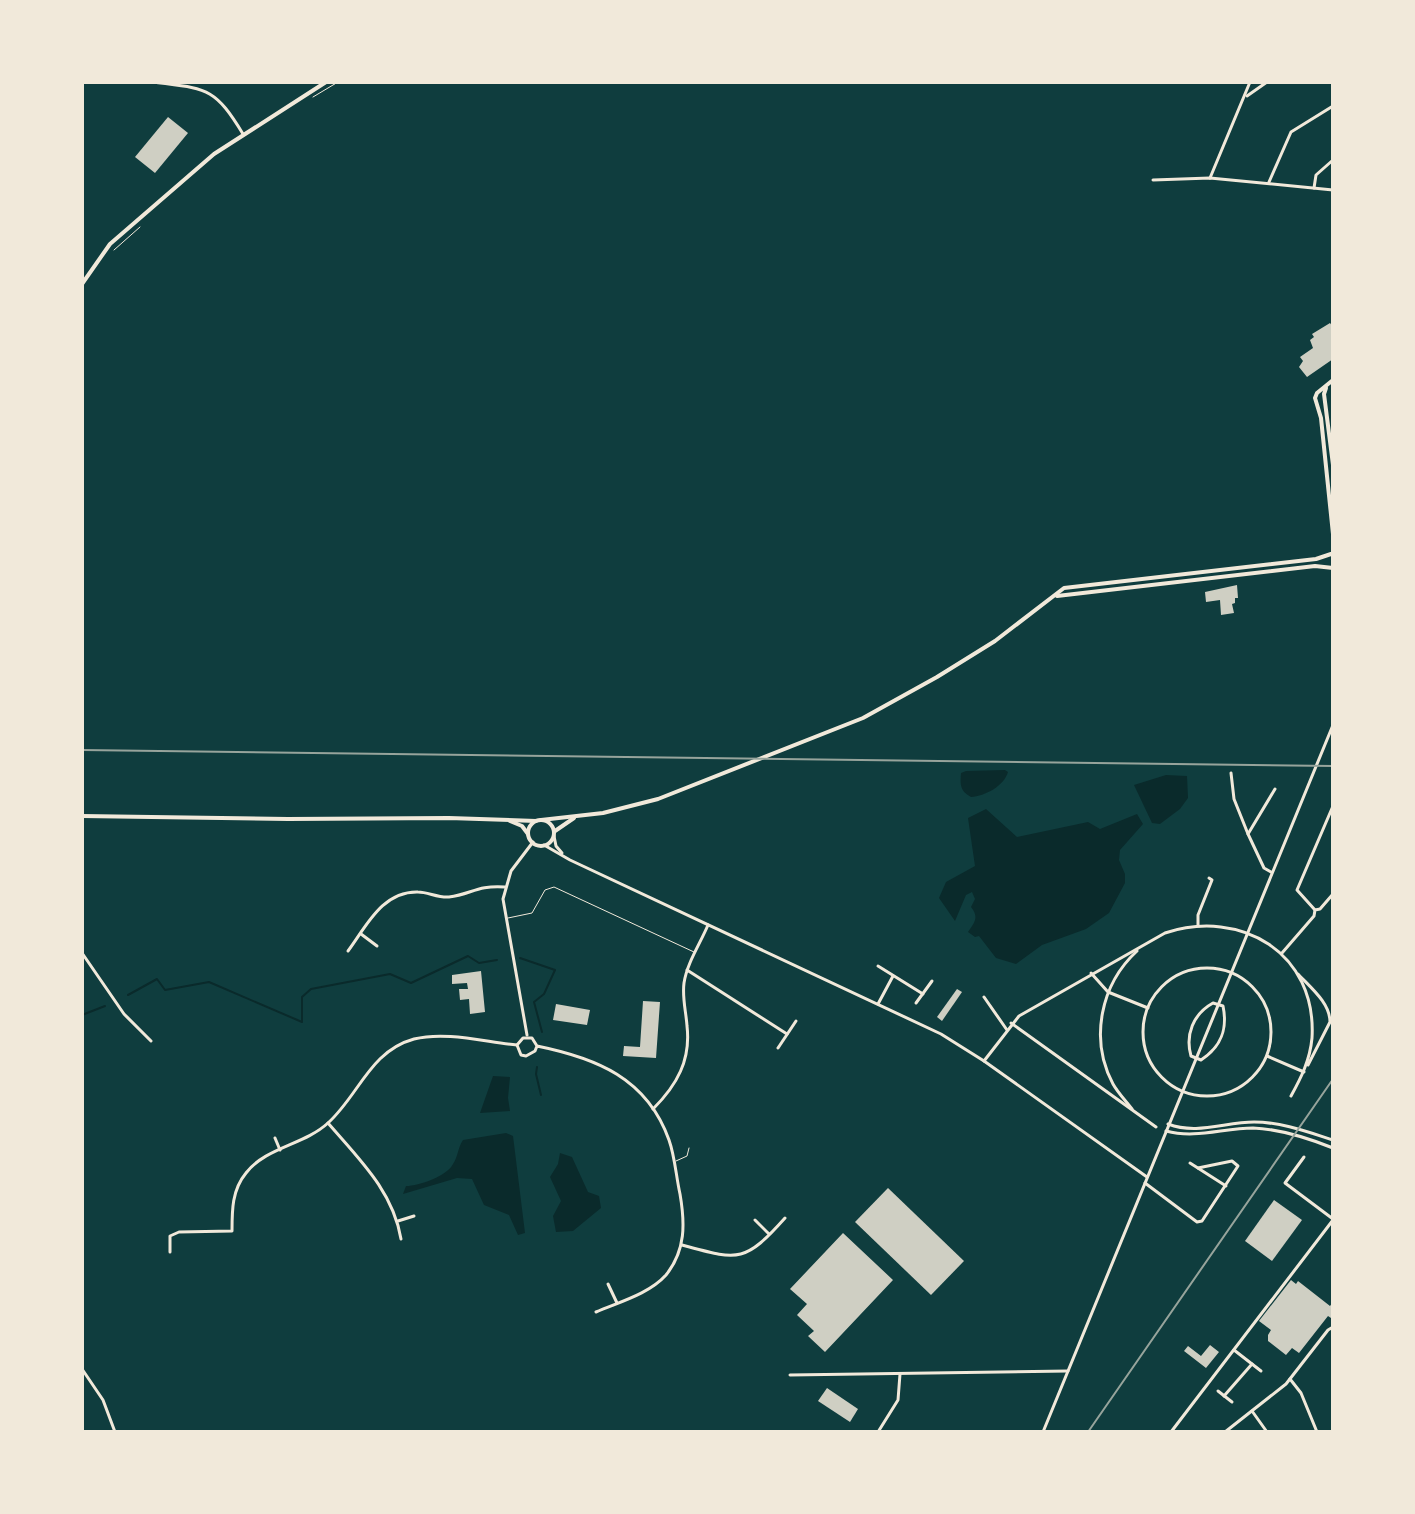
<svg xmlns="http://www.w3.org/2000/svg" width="1415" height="1514" viewBox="0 0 1415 1514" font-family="'Roboto Condensed',sans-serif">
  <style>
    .water { fill: #0a2a2b }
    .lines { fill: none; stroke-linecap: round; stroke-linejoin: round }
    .stream { stroke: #0a2a2b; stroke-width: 2 }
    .building { fill: #cfcfc3 }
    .path { stroke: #f1e9da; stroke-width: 1 }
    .service { stroke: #f1e9da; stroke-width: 1 }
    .minor { stroke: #f1e9da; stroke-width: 3 }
    .tertiary { stroke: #f1e9da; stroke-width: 3 }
    .secondary { stroke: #f1e9da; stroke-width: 4 }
    .primary { stroke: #f1e9da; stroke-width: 4 }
    .rail { stroke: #97a49c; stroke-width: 2 }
  </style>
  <rect width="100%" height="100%" fill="#0f3d3e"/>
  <g class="water">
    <path d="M 1005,770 L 1008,772 C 1004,786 985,796 971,797 C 960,791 960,785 961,773 L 966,771 Z"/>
    <polygon points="1166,775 1187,776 1188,798 1180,809 1160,824 1152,823 1134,785"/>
    <path d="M 986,809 L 1017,837 L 1088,822 L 1100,829 L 1137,814 L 1143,824 L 1120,850 L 1119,860 L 1125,874 L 1125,883 L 1109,913 L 1086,929 L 1042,945 L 1016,964 L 996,958 L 979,936 L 975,937 L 968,932 C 975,922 979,917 971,907 L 975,899 L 972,892 L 966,895 L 955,921 L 939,898 L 946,882 L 975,866 L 968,818 Z"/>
    <polygon points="493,1076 510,1077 508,1098 510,1111 480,1113"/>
    <path d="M 506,1133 L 513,1136 L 525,1233 L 518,1235 L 509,1215 L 484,1205 L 472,1179 L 457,1178 L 403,1194 L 406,1186 C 419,1186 447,1176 453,1164 C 458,1157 458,1147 463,1140 Z"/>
    <polygon points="560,1153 572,1157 588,1192 599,1196 601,1208 573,1231 556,1232 553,1216 561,1201 550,1177 558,1164"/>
  </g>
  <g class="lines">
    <g class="stream">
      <polyline points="520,958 555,970 544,994 534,1002 542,1032"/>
      <polyline points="128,995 157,979 165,990 209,982 302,1022 302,997 311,989 390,974 411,983 468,956 479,963 497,960"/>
      <polyline points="82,1015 105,1006"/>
      <polyline points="537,1067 536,1074 541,1095"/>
    </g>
  </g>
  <g class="building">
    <polygon points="168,117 188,133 155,173 135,157"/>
    <polygon points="1330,323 1333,327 1333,359 1307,377 1299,367 1303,361 1300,357 1313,348 1310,340 1314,337 1312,334"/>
    <polygon points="1237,585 1238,598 1235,598 1235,603 1232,604 1234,613 1221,615 1220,600 1206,602 1205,592"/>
    <polygon points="481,971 485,1012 470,1014 469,999 460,1000 459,989 468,989 467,983 452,984 452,975"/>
    <polygon points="957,989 962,992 942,1021 937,1017"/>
    <polygon points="643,1001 660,1002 656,1058 623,1056 624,1046 640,1047"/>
    <polygon points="556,1004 590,1010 587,1025 553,1020"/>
    <polygon points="888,1188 964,1261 931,1295 855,1222"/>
    <polygon points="1274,1200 1302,1220 1272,1261 1245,1241"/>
    <polygon points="843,1233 893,1280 825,1352 808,1336 814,1331 797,1315 807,1304 790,1289"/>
    <polygon points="1291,1280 1296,1284 1298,1281 1330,1306 1333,1302 1333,1316 1331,1318 1328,1316 1299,1353 1292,1348 1286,1355 1268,1341 1268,1335 1271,1330 1259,1321"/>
    <polygon points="1210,1345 1219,1352 1206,1368 1184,1351 1188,1346 1201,1356"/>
    <polygon points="827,1388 858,1409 850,1422 818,1401"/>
  </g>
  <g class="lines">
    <g class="path">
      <polyline points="313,97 338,82"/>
      <polyline points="114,250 140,227"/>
    </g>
    <g class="service">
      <polyline points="508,918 532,913 545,890 554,887 694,952"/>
      <polyline points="676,1161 687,1156 689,1148"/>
    </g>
    <g class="minor">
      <path d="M 153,82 C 206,89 214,86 243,134"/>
      <polyline points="1247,96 1267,82"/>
      <polyline points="1210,178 1250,82"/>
      <polyline points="1153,180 1210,178 1333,190"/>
      <polyline points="1269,182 1291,132 1333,106"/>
      <polyline points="1314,188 1316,175 1333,160"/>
      <polyline points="1231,773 1234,799 1248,834"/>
      <polyline points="554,836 556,846 562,853"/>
      <polyline points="544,845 570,860 941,1034 984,1061 1147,1177"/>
      <polyline points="1271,872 1264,868 1248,834 1275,789"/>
      <polyline points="1315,910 1297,890 1333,806"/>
      <polyline points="1198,925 1198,915 1212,880 1209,878"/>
      <polyline points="361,934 377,946"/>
      <path d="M 348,951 C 366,927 382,891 418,892 C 428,892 438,898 449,897 C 472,894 477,885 505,887"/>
      <polyline points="82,953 124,1014 151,1041"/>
      <polyline points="1282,953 1314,916 1315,910 1320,909 1333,894"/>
      <polyline points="878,966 923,994"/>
      <circle cx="1207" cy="1032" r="64"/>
      <polyline points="687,970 787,1034"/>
      <polyline points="1091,973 1108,992 1148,1008"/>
      <path d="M 1298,974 C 1311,988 1330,1003 1330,1022 L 1308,1065"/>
      <polyline points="984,997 1007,1030"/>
      <polyline points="916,1003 932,981"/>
      <path d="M 1213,1003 L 1223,1006 C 1228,1030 1221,1047 1201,1060 L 1191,1056 C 1185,1035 1193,1014 1213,1003 Z"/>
      <polyline points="878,1004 893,976"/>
      <polyline points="1011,1023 1156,1127"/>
      <polyline points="527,1035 503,899 511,871 533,842"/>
      <path d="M 537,1046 L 535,1051 L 526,1056 L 521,1055 L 517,1045 L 523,1038 L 532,1038 L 537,1046 C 596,1058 647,1078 669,1140 C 675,1157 676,1176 680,1194 C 685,1223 686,1250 666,1275 C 649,1294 619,1302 596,1312"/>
      <polyline points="778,1048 796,1021"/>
      <polyline points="1267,1056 1304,1072"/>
      <path d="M 984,1061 L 1019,1016 L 1165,933 C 1241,908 1317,953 1312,1038 C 1310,1060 1301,1078 1291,1096"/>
      <path d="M 653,1109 C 677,1085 691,1060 687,1026 C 686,1011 682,998 684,983 C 687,963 700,944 708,925"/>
      <path d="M 1132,1109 C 1126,1101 1118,1093 1113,1084 C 1089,1039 1101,984 1137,951"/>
      <path d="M 328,1123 C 359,1159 393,1191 401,1239"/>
      <polyline points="275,1138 280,1150"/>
      <polyline points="1304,1157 1285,1183 1333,1219"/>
      <polyline points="1190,1163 1226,1186"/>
      <polyline points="1145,1183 1197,1222 1202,1221 1238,1166 1232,1161 1198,1168"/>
      <polyline points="755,1220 769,1234"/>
      <polyline points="398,1221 414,1216"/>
      <path d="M 682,1245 C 738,1260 744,1264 785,1218"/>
      <path d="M 170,1252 L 170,1236 L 179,1232 L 232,1231 C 232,1210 232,1190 246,1173 C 266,1147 304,1145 328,1123 C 359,1095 370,1051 414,1039 C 446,1031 485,1042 517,1045"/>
      <polyline points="608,1284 617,1303"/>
      <polyline points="1234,1350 1261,1371"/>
      <polyline points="790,1375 1068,1371"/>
      <polyline points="1290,1379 1301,1393 1317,1432"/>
      <polyline points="1218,1391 1232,1402"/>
      <polyline points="1224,1396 1252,1364"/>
      <polyline points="1252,1411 1267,1432"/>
      <polyline points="878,1432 898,1400 900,1374"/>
      <polyline points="1171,1432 1333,1220"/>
      <polyline points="1225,1432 1286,1384 1328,1330 1333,1327"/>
    </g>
    <g class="tertiary">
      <path d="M 1168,1124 C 1197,1135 1225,1122 1254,1122 C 1281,1122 1308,1132 1333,1140"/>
      <path d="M 1166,1131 C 1196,1139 1223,1128 1253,1128 C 1281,1129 1308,1138 1333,1148"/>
      <polyline points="82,1369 103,1400 115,1432"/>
      <polyline points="1043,1432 1333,725"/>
    </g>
    <g class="secondary">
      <polyline points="1333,380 1317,393 1315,398 1321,418 1333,534"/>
      <polyline points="1326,388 1324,394 1333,465"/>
      <polyline points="1057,596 1315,566 1333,568"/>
      <polyline points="82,816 288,819 449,818 536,821"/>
      <polyline points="541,820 603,813 658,799 863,718 937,677 995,641 1064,588 1316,559 1331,554"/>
      <circle cx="541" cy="833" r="13"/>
      <polyline points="510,821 522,826 528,834"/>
      <polyline points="555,831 574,818"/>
    </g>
    <polyline class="primary" points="82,284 110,244 214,154 326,82"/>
    <g class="rail">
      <polyline points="82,750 1333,766"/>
      <polyline points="1088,1432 1333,1079"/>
    </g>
  </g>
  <rect width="1415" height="1514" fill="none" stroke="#f1e9da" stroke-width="168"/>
</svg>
